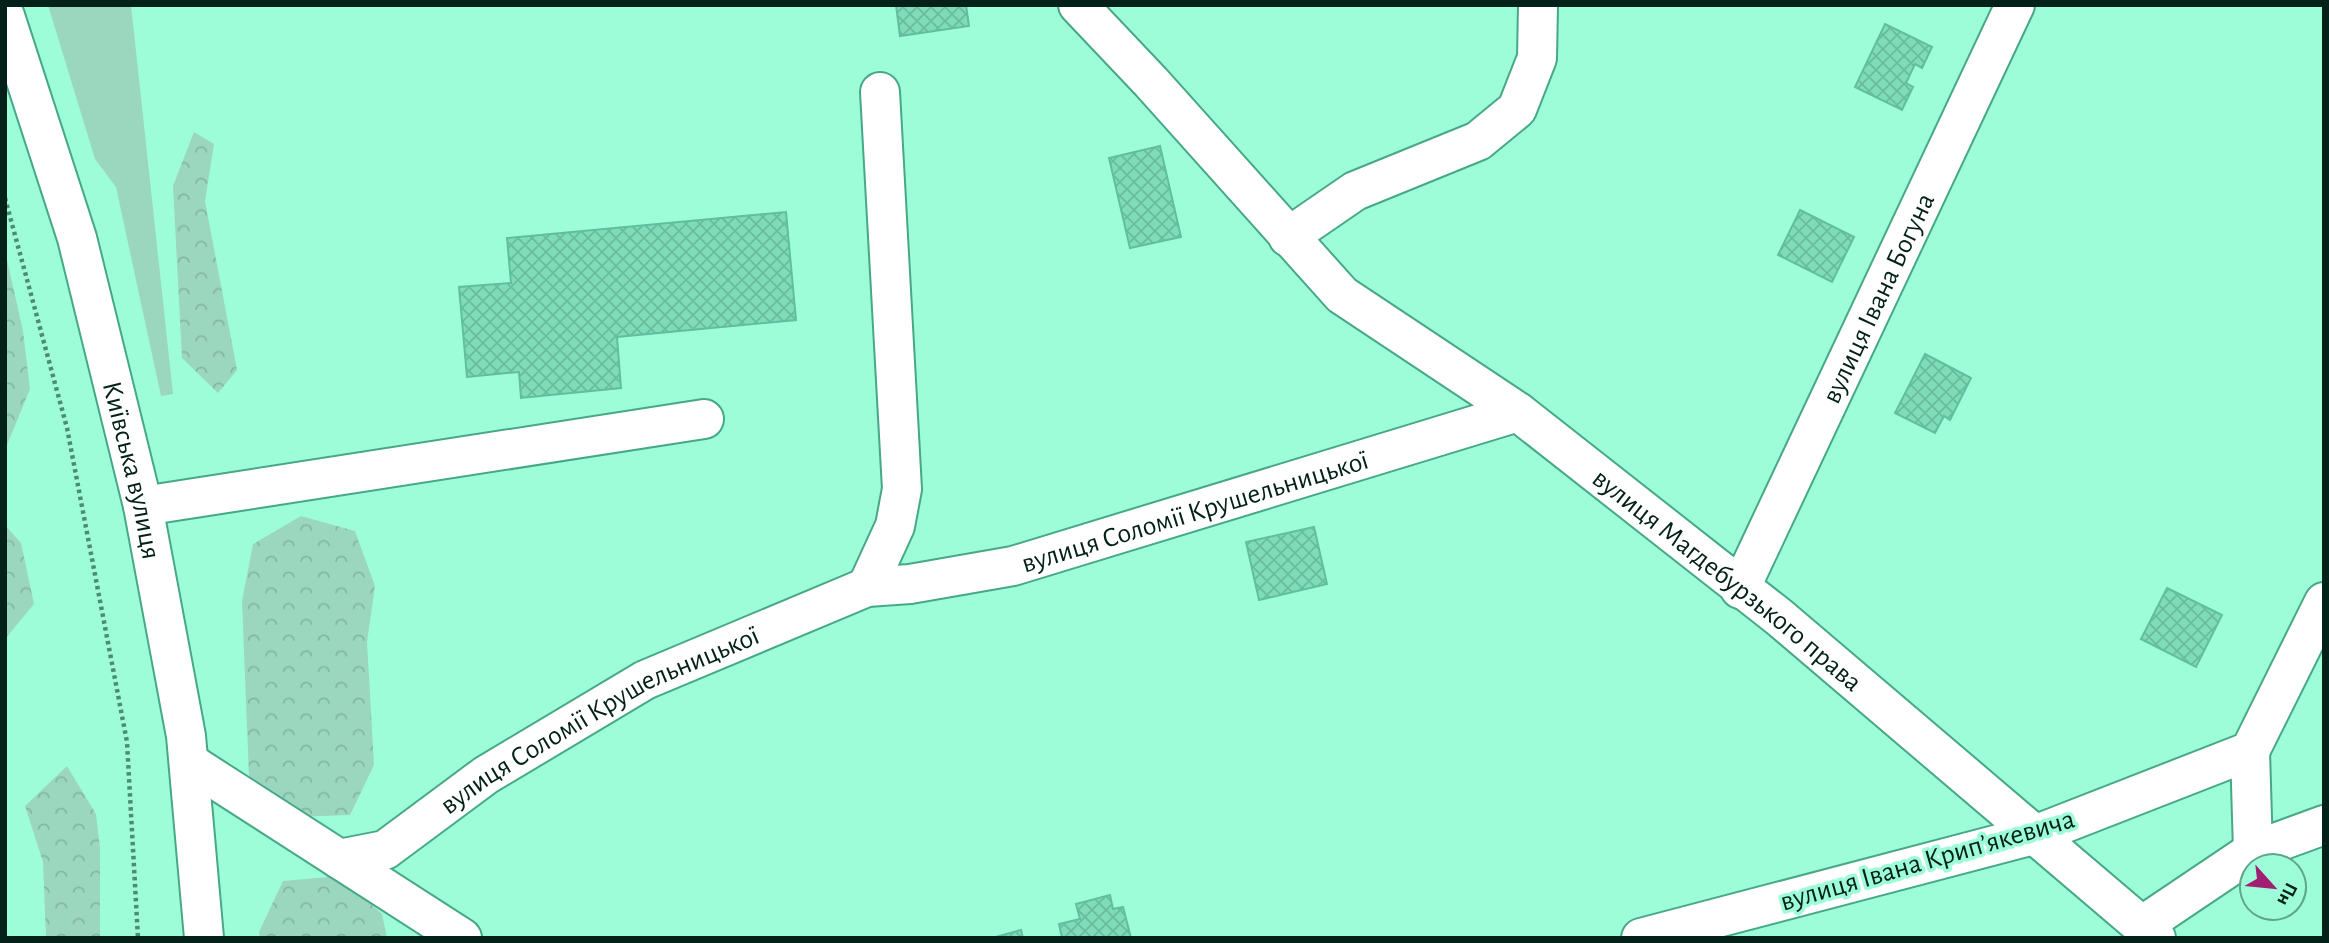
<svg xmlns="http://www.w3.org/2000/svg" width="2329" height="943" viewBox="0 0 2329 943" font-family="'Alegreya Sans',sans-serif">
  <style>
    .green { fill: #9bd6bf }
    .forest { fill: url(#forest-crowns) }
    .building { fill: url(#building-cross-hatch); stroke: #60bf9e; stroke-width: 2 }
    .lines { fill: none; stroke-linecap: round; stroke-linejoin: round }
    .minor-casing { stroke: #47a887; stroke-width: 42 }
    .highway-casing { stroke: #47a887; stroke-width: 42 }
    .path { stroke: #4d8b75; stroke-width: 4.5; stroke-dasharray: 3.5 3.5; stroke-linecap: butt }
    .minor { stroke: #fff; stroke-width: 38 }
    .highway { stroke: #fff; stroke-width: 38 }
    .labels { text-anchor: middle; stroke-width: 7; stroke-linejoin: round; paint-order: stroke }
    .street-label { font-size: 28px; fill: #032118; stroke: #9efdd9 }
  </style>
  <defs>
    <pattern id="forest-crowns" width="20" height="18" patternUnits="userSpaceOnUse" patternTransform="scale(1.75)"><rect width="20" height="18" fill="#9bd6bf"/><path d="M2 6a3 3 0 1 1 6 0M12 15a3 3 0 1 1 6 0" fill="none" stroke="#84b7a3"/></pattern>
    <pattern id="building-cross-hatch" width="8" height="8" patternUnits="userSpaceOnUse" patternTransform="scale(1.75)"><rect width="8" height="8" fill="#7edcb9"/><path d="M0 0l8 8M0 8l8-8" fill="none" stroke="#6bbc9e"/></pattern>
  </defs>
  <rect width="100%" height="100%" fill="#9efdd9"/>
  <polygon class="green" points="48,5 131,5 173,394 161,396 116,187 95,159"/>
  <g class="forest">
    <polygon points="194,132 214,144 205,201 237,370 218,393 182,358 173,186"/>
    <polygon points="5,251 23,331 30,389 5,450"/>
    <polygon points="301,516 355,531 375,586 367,642 374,765 350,815 292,817 249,776 242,601 253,544"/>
    <polygon points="5,525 21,543 34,604 5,639"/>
    <polygon points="67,766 96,814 100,848 100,938 46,938 43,862 25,806"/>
    <polygon points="339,876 382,914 387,938 260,938 259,932 283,881"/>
  </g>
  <g class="building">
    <polygon points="896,5 966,5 969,26 900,36"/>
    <polygon points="1885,24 1932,47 1922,68 1915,64 1906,83 1913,87 1902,110 1855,87"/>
    <polygon points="1160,146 1181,237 1130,248 1109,158"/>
    <polygon points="1800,210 1854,237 1832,282 1778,255"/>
    <polygon points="786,212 796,320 617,337 621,388 521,398 519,372 467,377 459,287 511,283 507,238"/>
    <polygon points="1925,354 1971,378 1950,420 1944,416 1935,433 1895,413"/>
    <polygon points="1314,527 1327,584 1259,600 1246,542"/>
    <polygon points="2167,588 2222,615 2196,667 2141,639"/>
    <polygon points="1110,895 1113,909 1123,907 1131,938 1062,938 1059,924 1080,919 1076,904"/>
    <polygon points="1021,930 1023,938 992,938"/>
  </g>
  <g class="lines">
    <g class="minor-casing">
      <g id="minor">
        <path id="s1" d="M 1078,5 L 1151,82 L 1342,295 L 1518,412 L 1779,617 L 2156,938"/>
        <polyline points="1288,237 1355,191 1478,141 1517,109 1537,58 1538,5"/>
        <polyline points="143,506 704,419"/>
        <polyline points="867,587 895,526 902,489 880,92"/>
        <path id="s2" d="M 1740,589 L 2015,5"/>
        <polyline points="2250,751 2253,851 2324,825"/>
        <polyline points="190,763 462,938"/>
        <path id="s3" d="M 339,859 L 385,850 L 486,775 L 645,680 L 867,587 L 910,584 L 1013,566 L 1518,412"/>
        <polyline points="2143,925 2253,851"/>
        <polyline points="1641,938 2037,834 2250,751 2324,602"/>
      </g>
    </g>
    <g class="highway-casing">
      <g id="highway">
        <path id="s4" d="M 5,16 L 77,238 L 143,506 L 186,736 L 204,938"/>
      </g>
    </g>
    <polyline class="path" points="5,198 67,428 127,742 138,938"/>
    <use href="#minor" class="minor"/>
    <use href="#highway" class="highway"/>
  </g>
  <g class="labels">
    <g class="street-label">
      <text dy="10" stroke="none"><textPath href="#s2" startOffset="322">вулиця Івана Богуна</textPath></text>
      <text dy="10" stroke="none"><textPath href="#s4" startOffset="472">Київська вулиця</textPath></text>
      <text dy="10" stroke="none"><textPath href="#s3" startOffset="936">вулиця Соломії Крушельницької</textPath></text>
      <text dy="10" stroke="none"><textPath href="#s1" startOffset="872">вулиця Магдебурзького права</textPath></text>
      <text dy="10" stroke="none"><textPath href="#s3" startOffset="299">вулиця Соломії Крушельницької</textPath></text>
      <text transform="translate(1927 859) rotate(-16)" y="10">вулиця Івана Крипʼякевича</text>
    </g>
  </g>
  <rect width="2329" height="943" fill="none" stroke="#032118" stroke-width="14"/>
  <g transform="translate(2273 887) rotate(117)"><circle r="33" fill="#9efdd9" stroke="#60a58c" stroke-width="2"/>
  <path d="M0-5L12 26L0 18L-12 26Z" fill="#a11f70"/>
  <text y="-10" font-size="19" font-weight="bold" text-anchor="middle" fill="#032118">Пн</text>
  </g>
</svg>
